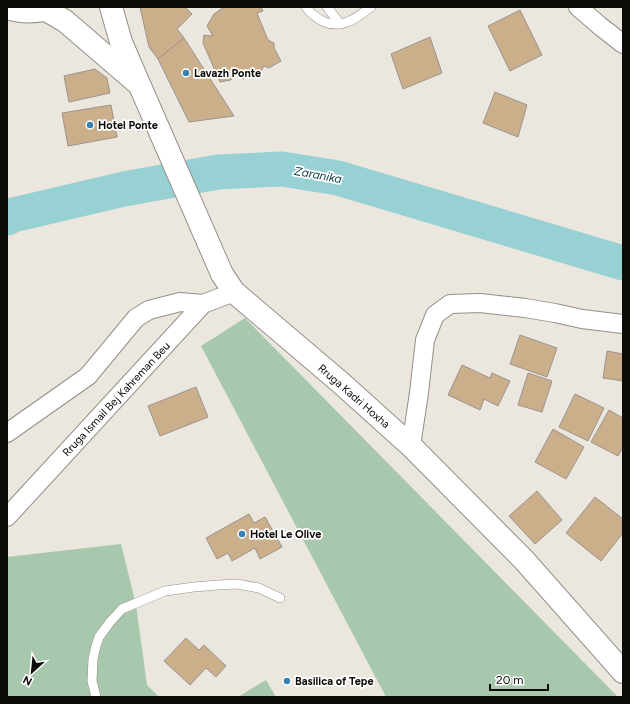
<svg xmlns="http://www.w3.org/2000/svg" width="630" height="704" viewBox="0 0 630 704" font-family="Figtree,sans-serif">
  <style>
    .green { fill: #a7c8ac }
    .lines { fill: none; stroke-linecap: round; stroke-linejoin: round }
    .river { stroke: #98d1d4; stroke-width: 35 }
    .building { fill: #cbae8a; stroke: #9b958e }
    .lane-casing { stroke: #949088; stroke-width: 10 }
    .street-casing { stroke: #949088; stroke-width: 20 }
    .secondary-casing { stroke: #949088; stroke-width: 24 }
    .lane { stroke: #fff; stroke-width: 9 }
    .street { stroke: #fff; stroke-width: 18 }
    .secondary { stroke: #fff; stroke-width: 22 }
    .poi-dot { fill: #3581b4; stroke: #fff; stroke-width: 1.5 }
    .labels { text-anchor: middle; stroke-width: 3.5; stroke-linejoin: round; paint-order: stroke }
    .poi-label { font-size: 11px; font-weight: bold; fill: #0d0b08; stroke: #fff; text-anchor: start }
    .street-label { font-size: 11px; fill: #0d0b08; stroke: #fff }
    .water-label { font-size: 12px; font-style: italic; fill: #083f42; stroke: #fff }
  </style>
  <rect width="100%" height="100%" fill="#ebe7de"/>
  <g class="green">
    <polygon points="245,318 618,697 386,697 201,346"/>
    <polygon points="121,544 136,605 147,685 159,697 7,697 7,557"/>
    <polygon points="266,680 276,697 238,697"/>
  </g>
  <g class="lines">
    <polyline class="river" points="7,218 13,215 124,189 218,172 282,169 338,178 623,263"/>
  </g>
  <g class="building">
    <polygon points="140,7 185,7 192,14 177,29 184,38 158,59 149,47"/>
    <polygon points="224,7 261,7 263,11 257,13 268,40 274,43 274,48 281,61 269,68 264,66 261,71 257,73 253,69 251,75 243,79 240,74 233,73 231,80 220,82 203,43 204,35 213,36 207,26 214,14"/>
    <polygon points="520,10 542,55 510,71 488,26"/>
    <polygon points="430,37 442,73 403,89 391,54"/>
    <polygon points="184,38 234,116 189,122 158,59"/>
    <polygon points="95,69 107,78 110,93 69,102 64,76"/>
    <polygon points="495,92 527,105 518,137 483,123"/>
    <polygon points="111,105 117,137 68,146 62,113"/>
    <polygon points="520,335 557,348 547,377 510,364"/>
    <polygon points="607,351 623,354 623,381 603,378"/>
    <polygon points="462,365 490,378 492,373 510,381 498,406 484,399 480,410 448,395"/>
    <polygon points="528,373 552,381 542,412 518,405"/>
    <polygon points="196,387 208,417 160,436 148,406"/>
    <polygon points="575,394 604,408 588,441 559,427"/>
    <polygon points="609,410 623,418 623,447 618,456 591,442"/>
    <polygon points="553,429 584,447 566,479 535,462"/>
    <polygon points="537,491 562,520 535,544 509,516"/>
    <polygon points="595,497 623,519 623,533 601,561 566,533"/>
    <polygon points="249,514 254,523 265,517 282,547 260,559 255,548 232,561 228,553 217,559 206,538"/>
    <polygon points="186,638 199,650 204,645 226,666 216,677 206,668 190,685 164,661"/>
  </g>
  <g class="lines">
    <g class="lane-casing">
      <g id="lane">
        <path d="M 306,7 C 315,19 331,29 347,22 C 356,19 364,12 371,7"/>
        <polyline points="327,7 340,24"/>
        <polyline points="96,697 92,681 93,659 96,646 99,637 110,622 122,609 165,591 194,587 218,585 237,584 259,588 280,598"/>
      </g>
    </g>
    <g class="street-casing">
      <g id="street">
        <polyline points="578,7 600,26 623,44"/>
        <polyline points="7,433 88,376 136,318 149,310 180,302 203,304"/>
        <polyline points="411,446 419,393 422,366 425,340 435,315 450,304 480,303 525,308 555,313 582,319 623,324"/>
        <polyline points="7,517 203,304 234,292"/>
      </g>
    </g>
    <g class="secondary-casing">
      <g id="secondary">
        <polyline points="111,7 121,42 140,86 222,274 234,292 341,383 411,446 524,560 623,672"/>
        <path d="M 7,8 C 23,13 37,13 53,7"/>
        <polyline points="46,10 65,21 136,82"/>
      </g>
    </g>
    <use href="#lane" class="lane"/>
    <use href="#street" class="street"/>
    <use href="#secondary" class="secondary"/>
  </g>
  <g class="poi-dot">
    <circle cx="186" cy="73" r="4"/>
    <circle cx="90" cy="125" r="4"/>
    <circle cx="242" cy="534" r="4"/>
    <circle cx="287" cy="681" r="4"/>
  </g>
  <g class="labels">
    <g class="poi-label">
      <text x="194" y="77">Lavazh Ponte</text>
      <text x="98" y="129">Hotel Ponte</text>
      <text x="250" y="538">Hotel Le Olive</text>
      <text x="295" y="685">Basilica of Tepe</text>
    </g>
    <g class="street-label">
      <text transform="translate(354 396) rotate(41)" y="4">Rruga Kadri Hoxha</text>
      <text transform="translate(116 399) rotate(-47)" y="4">Rruga Ismail Bej Kahreman Beu</text>
    </g>
    <g class="water-label">
      <text transform="translate(318 175) rotate(10)" y="4">Zaranika</text>
    </g>
  </g>
  <rect width="630" height="704" fill="none" stroke="#0d0b08" stroke-width="16"/>
  <g transform="translate(32 672) rotate(207)" stroke="#ffffff" stroke-width="3" paint-order="stroke">
  <path d="M0-3L7 15L0 10L-7 15Z" fill="#0d0b08"/>
  <text y="-6" font-size="11" font-weight="bold" text-anchor="middle" fill="#0d0b08">N</text>
  </g>
  <path d="M490 684v6h58v-6" fill="none" stroke="#0d0b08" stroke-width="2"/>
  <text x="496" y="684" font-size="12" fill="#0d0b08" stroke="#ffffff" stroke-width="3" paint-order="stroke">20 m</text>
</svg>
